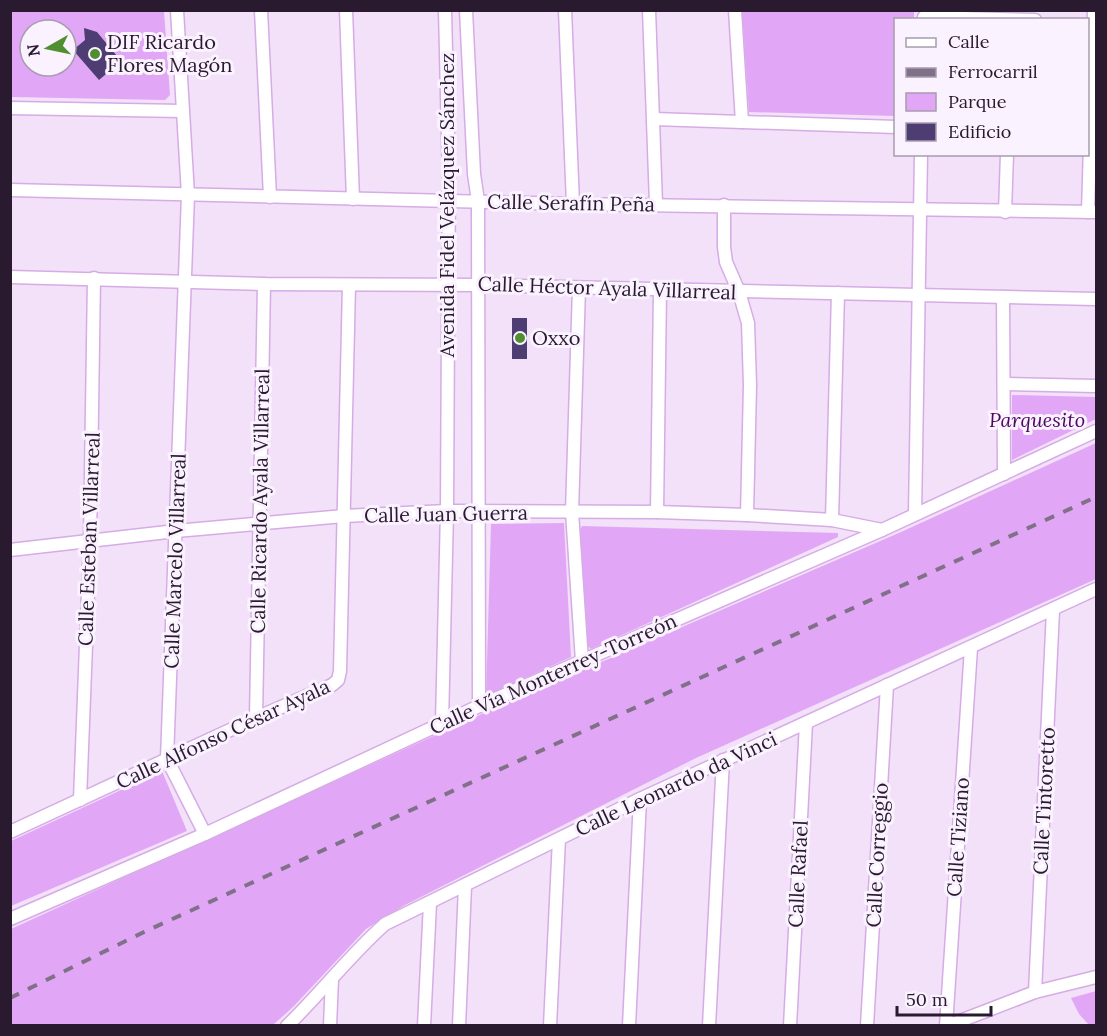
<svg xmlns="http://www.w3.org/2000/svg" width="1107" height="1036" viewBox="0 0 1107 1036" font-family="Lora,serif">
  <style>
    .green { fill: #e1a7f6; fill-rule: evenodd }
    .building { fill: #4e3d73 }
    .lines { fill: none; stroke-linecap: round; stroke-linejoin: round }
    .minor-casing { stroke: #d6ace5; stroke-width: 15 }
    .minor { stroke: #fff; stroke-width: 12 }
    .rail { stroke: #817188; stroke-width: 4; stroke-dasharray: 10 10; stroke-linecap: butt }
    .poi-dot { fill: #508f31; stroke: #faf2fe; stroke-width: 2 }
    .labels { text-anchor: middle; stroke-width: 6; stroke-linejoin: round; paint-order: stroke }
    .poi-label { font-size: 20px; fill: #2a1a30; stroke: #faf2fe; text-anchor: start }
    .street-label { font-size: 20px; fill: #2a1a30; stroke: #faf2fe }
    .park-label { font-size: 20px; font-style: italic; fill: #4e0661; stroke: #faf2fe }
  </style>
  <rect width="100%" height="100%" fill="#f2e1f9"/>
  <g class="green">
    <path d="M 10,11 L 164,11 L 170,95 L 165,100 L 11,97 ZM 30,30 L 66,30 L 66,66 L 30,66 Z"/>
    <polygon points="742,11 914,11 914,19 896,20 895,116 749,112"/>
    <polygon points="1012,395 1096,397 1096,419 1012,460"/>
    <polygon points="1096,443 1096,579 696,758 405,905 366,929 294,1006 273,1025 11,1025 11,929 486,712 901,532"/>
    <polygon points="564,523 571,657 486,696 491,524"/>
    <polygon points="582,526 838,533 838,537 591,649 587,645 580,530"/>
    <polygon points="162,771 187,831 11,906 11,841"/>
    <polygon points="1096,991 1096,1025 1089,1025 1079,1014 1071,998"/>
  </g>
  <g class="building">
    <polygon points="84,28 97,32 127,68 112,69 99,80 73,50 85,40"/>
    <rect x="512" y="318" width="15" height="41"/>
  </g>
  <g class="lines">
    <g class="minor-casing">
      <g id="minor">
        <polyline points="177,10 188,195 167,759 205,834"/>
        <polyline points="261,10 270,197"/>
        <polyline points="346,10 353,199"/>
        <polyline points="466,10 474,174 478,201 479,706"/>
        <polyline points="565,10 573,204"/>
        <polyline points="649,10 656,204"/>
        <polyline points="735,10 742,122"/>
        <polyline points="924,17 1035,20"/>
        <polyline points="10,108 182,111"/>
        <polyline points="654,119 896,127"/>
        <polyline points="10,190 573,204 1096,212"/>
        <polyline points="724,205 724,247 726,262 739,292 748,323 750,385 747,515"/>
        <polyline points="1005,212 1007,154"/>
        <polyline points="1088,212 1094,10"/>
        <polyline points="10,277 264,284 479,285 1096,299"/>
        <polyline points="579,288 572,512 582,661"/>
        <polyline points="1003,297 1004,474"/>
        <polyline points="1004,384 1096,386"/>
        <polyline points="657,512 660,290"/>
        <polyline points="915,514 921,154"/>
        <polyline points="832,520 838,293"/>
        <polyline points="10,550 176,531 344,516 447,511 657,512 747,515 832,520 882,530"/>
        <polyline points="256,718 264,284"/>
        <polyline points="442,723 447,511 448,322 449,180 445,10"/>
        <polyline points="80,800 90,541 94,278"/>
        <polyline points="10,832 256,718 332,685 338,680 340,671 349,285"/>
        <polyline points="10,919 205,834 479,706 882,530 1096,431"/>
        <polyline points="1035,992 1053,610"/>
        <path d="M 287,1026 C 321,993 350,955 385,924 L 640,799 L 1096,589"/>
        <polyline points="330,1026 332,979"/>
        <polyline points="424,1026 430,903"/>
        <polyline points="459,1026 465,886"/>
        <polyline points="550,1026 559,839"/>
        <polyline points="629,1026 640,799"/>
        <polyline points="709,1026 723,760"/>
        <polyline points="790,1026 806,723"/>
        <polyline points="867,1026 887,685"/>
        <polyline points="946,1026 971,648"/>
        <polyline points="947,1026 1035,992 1096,977"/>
      </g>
    </g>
    <use href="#minor" class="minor"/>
    <polyline class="rail" points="10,998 144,932 1096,497"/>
  </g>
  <g class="poi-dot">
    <circle cx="95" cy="54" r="6"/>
    <circle cx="520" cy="338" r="6"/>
  </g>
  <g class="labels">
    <g class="poi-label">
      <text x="107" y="49">DIF Ricardo<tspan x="107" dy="23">Flores Magón</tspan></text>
      <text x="532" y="345">Oxxo</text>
    </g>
    <g class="street-label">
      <text transform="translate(571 203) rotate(1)" y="7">Calle Serafín Peña</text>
      <text transform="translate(447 205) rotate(-90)" y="7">Avenida Fidel Velázquez Sánchez</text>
      <text transform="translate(607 288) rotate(2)" y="7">Calle Héctor Ayala Villarreal</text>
      <text transform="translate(260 501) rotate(-89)" y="7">Calle Ricardo Ayala Villarreal</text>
      <text transform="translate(446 514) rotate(-1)" y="7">Calle Juan Guerra</text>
      <text transform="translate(89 539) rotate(-88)" y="7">Calle Esteban Villarreal</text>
      <text transform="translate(175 561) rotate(-88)" y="7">Calle Marcelo Villarreal</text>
      <text transform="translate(553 674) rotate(-24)" y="7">Calle Vía Monterrey-Torreón</text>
      <text transform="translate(223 734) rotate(-25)" y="7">Calle Alfonso César Ayala</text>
      <text transform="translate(676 784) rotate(-25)" y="7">Calle Leonardo da Vinci</text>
      <text transform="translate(1044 801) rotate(-87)" y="7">Calle Tintoretto</text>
      <text transform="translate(958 837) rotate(-86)" y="7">Calle Tiziano</text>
      <text transform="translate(877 855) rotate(-87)" y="7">Calle Correggio</text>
      <text transform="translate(798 874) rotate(-87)" y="7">Calle Rafael</text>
    </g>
    <g class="park-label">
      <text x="1037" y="427">Parquesito</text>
    </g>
  </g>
  <rect width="1107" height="1036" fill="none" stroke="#2a1a30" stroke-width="24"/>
  <rect x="894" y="18" width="195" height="138" fill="#faf2fe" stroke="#a79cac" stroke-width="1.5"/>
  <rect x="906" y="38" width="30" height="9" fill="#ffffff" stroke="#a79cac" stroke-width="1.5"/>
  <text x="948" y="48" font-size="18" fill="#2a1a30">Calle</text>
  <rect x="906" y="68" width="30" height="9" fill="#817188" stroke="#a79cac" stroke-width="1.5"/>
  <text x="948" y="78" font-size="18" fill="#2a1a30">Ferrocarril</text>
  <rect x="906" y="93" width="30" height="18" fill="#e1a7f6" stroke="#a79cac" stroke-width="1.5"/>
  <text x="948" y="108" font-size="18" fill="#2a1a30">Parque</text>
  <rect x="906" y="123" width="30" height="18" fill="#4e3d73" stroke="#a79cac" stroke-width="1.5"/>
  <text x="948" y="138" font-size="18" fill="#2a1a30">Edificio</text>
  <g transform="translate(48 48) rotate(261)"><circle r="28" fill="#faf2fe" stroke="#a79cac" stroke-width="1.5"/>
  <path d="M0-4.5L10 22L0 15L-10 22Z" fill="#508f31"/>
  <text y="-9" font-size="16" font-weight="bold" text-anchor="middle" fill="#2a1a30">N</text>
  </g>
  <path d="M897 1006v9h94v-9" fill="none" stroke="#2a1a30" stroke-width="3"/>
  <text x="906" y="1006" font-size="18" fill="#2a1a30" stroke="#faf2fe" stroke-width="4.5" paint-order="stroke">50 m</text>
</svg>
